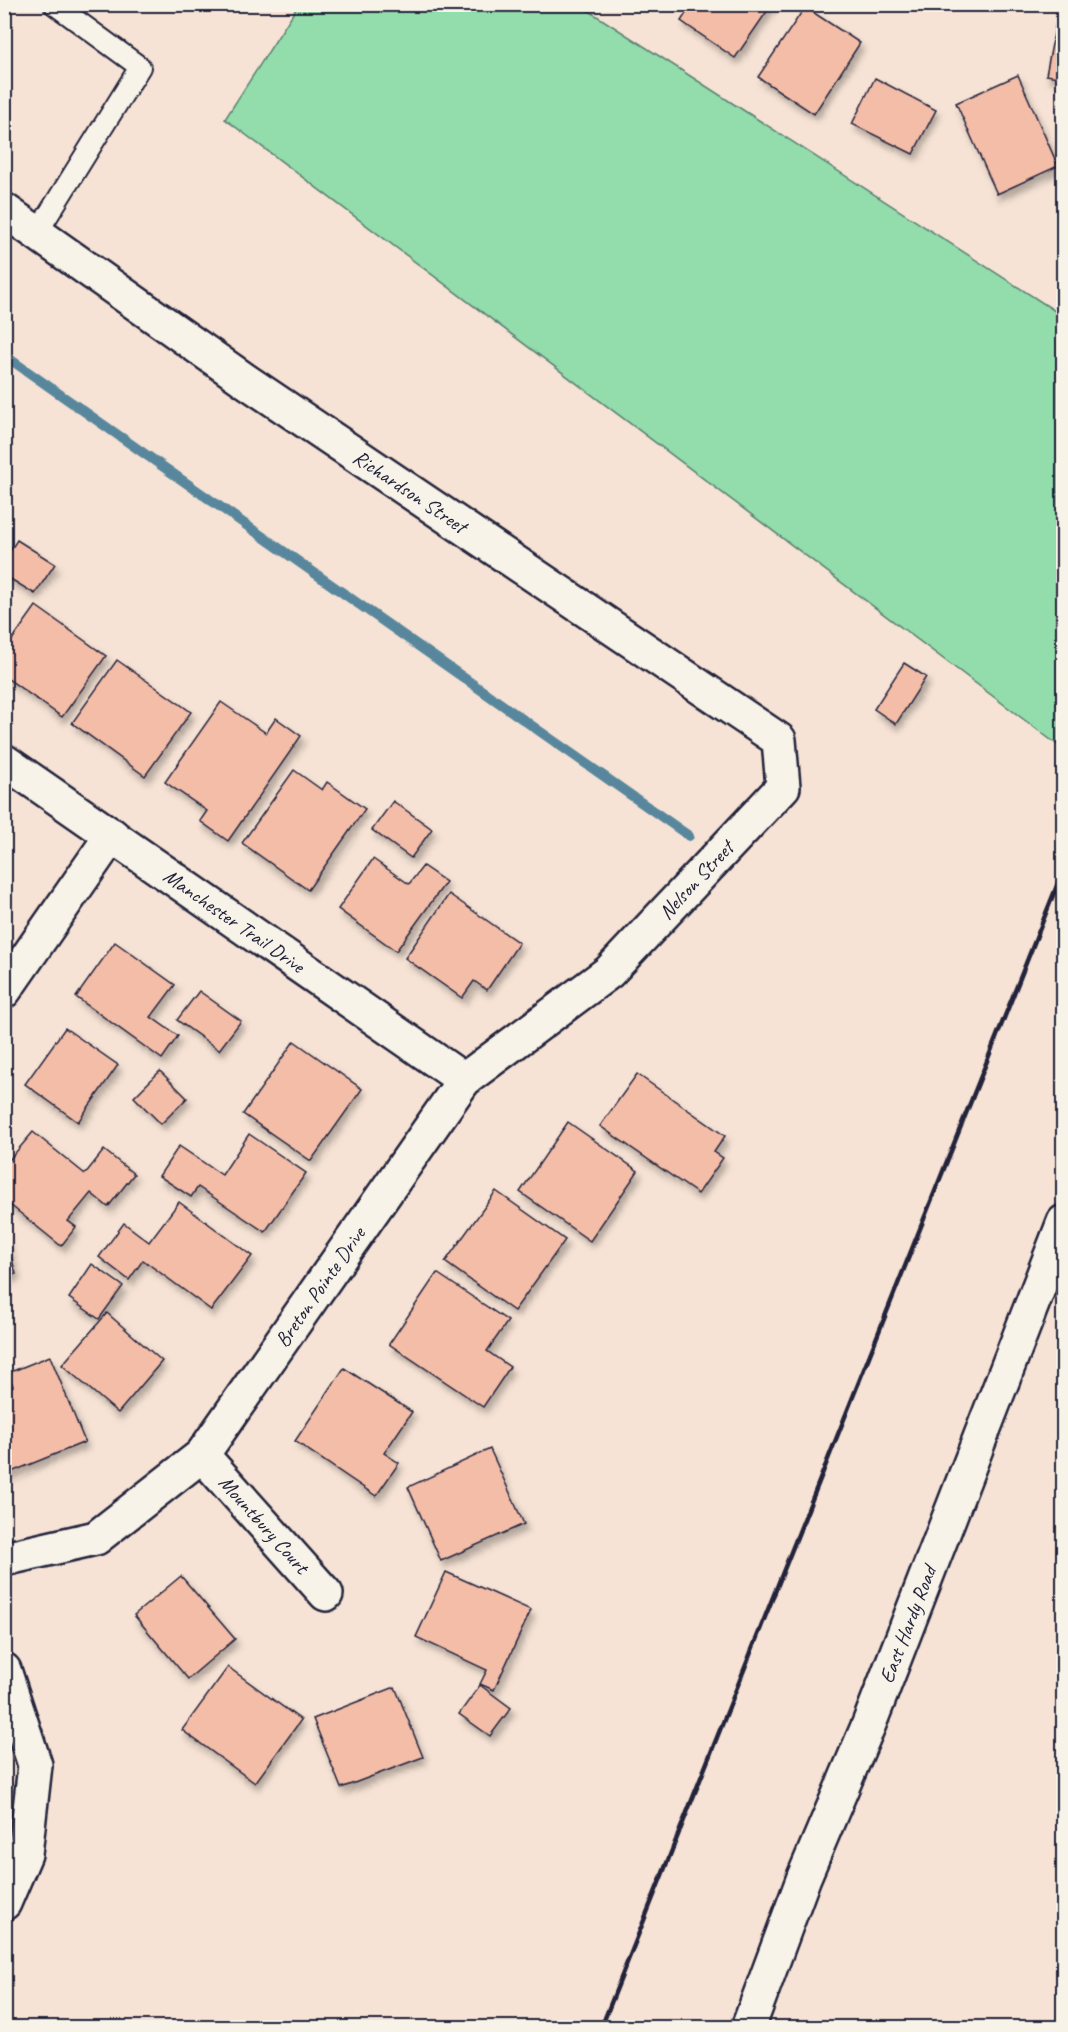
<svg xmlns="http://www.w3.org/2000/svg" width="1068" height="2032" viewBox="0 0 1068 2032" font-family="Caveat,sans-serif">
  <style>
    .green { fill: #93dcab; stroke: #5a7f73; stroke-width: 1.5 }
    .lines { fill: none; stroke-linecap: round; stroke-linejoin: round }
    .stream { stroke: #59879d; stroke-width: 10 }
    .building { fill: #f4bda8; stroke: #22223b; stroke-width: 1.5; filter: url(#shadow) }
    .service-casing { stroke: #22223b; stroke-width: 24 }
    .minor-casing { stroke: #22223b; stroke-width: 38 }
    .tertiary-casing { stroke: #22223b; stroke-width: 38 }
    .service { stroke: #f7f3e8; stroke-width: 20 }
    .minor { stroke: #f7f3e8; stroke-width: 33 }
    .tertiary { stroke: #f7f3e8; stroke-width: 33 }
    .rail { stroke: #22223b; stroke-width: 4.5 }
    .labels { text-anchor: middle; stroke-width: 4.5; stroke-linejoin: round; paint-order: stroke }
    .street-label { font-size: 21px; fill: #22223b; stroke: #f7f3e8 }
  </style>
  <defs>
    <filter id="shadow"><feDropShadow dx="3.5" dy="6" stdDeviation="3" flood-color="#0004"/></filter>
  </defs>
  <rect width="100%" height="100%" fill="#f6e3d5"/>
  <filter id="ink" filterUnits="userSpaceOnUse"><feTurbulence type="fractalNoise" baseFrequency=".0167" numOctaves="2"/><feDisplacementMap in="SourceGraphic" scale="12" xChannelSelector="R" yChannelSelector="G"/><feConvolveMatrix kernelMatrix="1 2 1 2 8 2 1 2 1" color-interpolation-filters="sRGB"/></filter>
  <g filter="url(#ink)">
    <polygon class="green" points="299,4 580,5 1063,316 1063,749 225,119"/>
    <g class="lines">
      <polyline class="stream" points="4,355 689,836"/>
    </g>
    <g class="building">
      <polygon points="692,4 772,4 735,58 681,21"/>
      <polygon points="805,7 860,43 814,114 758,77"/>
      <polygon points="1058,13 1064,14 1064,78 1046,75"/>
      <polygon points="1018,75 1058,166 997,194 956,103"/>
      <polygon points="875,78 936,110 913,154 852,124"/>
      <polygon points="17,540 55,564 35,594 4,575 4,560"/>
      <polygon points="36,606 106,656 62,717 4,676 4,651"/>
      <polygon points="117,660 191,712 145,776 72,723"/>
      <polygon points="904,663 926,677 896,724 874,709"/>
      <polygon points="221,702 266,733 276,718 301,736 228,841 200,821 207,811 165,782"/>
      <polygon points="294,770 322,790 327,782 365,809 308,890 242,843"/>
      <polygon points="393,801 432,829 411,858 372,830"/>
      <polygon points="373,859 409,884 423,866 446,882 396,951 338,909"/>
      <polygon points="449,894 519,943 487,990 474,981 462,998 405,958"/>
      <polygon points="115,942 175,985 151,1017 178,1036 162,1059 76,997"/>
      <polygon points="199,991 241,1021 219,1050 177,1020"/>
      <polygon points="65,1028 118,1065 78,1122 25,1084"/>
      <polygon points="294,1041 362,1089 311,1161 243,1114"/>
      <polygon points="160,1071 187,1098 161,1124 134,1097"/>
      <polygon points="637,1074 725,1136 714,1152 723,1158 698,1194 600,1126"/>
      <polygon points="568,1122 638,1171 590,1241 520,1192"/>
      <polygon points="33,1132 85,1174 104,1150 134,1174 108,1207 91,1193 68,1221 76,1227 61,1246 4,1200 4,1166"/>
      <polygon points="249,1134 306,1173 265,1232 198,1187 191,1197 159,1176 179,1146 222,1175"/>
      <polygon points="496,1191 565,1240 514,1311 445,1262"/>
      <polygon points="179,1202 252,1256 211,1310 143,1260 129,1280 99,1257 124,1223 149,1242"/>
      <polygon points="4,1231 16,1274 4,1277"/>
      <polygon points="92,1264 123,1286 99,1319 69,1298"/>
      <polygon points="437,1273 508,1321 487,1351 510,1367 483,1407 389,1344"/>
      <polygon points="107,1313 162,1361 118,1413 62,1365"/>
      <polygon points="50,1356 85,1442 4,1475 4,1390 13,1386 8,1373"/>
      <polygon points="344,1368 412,1412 384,1453 399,1463 376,1496 295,1441"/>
      <polygon points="490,1449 524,1524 441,1561 408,1487"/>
      <polygon points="446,1572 531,1610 494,1690 480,1684 487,1670 416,1637"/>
      <polygon points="181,1576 235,1639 188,1679 134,1615"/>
      <polygon points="228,1667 301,1720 255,1783 182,1730"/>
      <polygon points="480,1685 511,1708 490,1736 459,1714"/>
      <polygon points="395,1687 423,1757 341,1788 313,1719"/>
    </g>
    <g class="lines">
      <g class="service-casing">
        <polyline id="service" points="37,233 140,67 54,4"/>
      </g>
      <g class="minor-casing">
        <g id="minor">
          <path id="s1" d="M 4,210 L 246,381 L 779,740 L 783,787 L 609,972 L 464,1080 L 202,1455 L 96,1538 L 4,1559"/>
          <path id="s2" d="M 4,761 L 464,1080"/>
          <polyline points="4,991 112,835"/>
          <path id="s3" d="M 202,1455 L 326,1594"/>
          <polyline points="4,1670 35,1765 25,1854 4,1903"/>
        </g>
      </g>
      <g class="tertiary-casing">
        <g id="tertiary">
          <path id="s4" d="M 748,2028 L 804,1877 L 869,1724 L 1064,1222"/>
        </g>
      </g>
      <use href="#service" class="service"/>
      <use href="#minor" class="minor"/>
      <use href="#tertiary" class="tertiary"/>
      <polyline class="rail" points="601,2028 1064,868"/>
    </g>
  </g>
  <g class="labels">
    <g class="street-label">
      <text dy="7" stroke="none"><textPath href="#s1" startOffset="494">Richardson Street</textPath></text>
      <text transform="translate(696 880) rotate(-47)" y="7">Nelson Street</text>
      <text dy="7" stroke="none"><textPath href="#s2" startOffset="280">Manchester Trail Drive</textPath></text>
      <text transform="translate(320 1287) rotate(-55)" y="7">Breton Pointe Drive</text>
      <text dy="7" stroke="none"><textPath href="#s3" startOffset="93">Mountbury Court</textPath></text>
      <text dy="7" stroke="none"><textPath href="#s4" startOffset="434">East Hardy Road</textPath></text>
    </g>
  </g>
  <rect width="1068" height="2032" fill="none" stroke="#f7f3e8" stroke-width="24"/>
  <rect x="12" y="12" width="1044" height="2008" fill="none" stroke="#22223b" stroke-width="2" filter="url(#ink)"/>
</svg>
